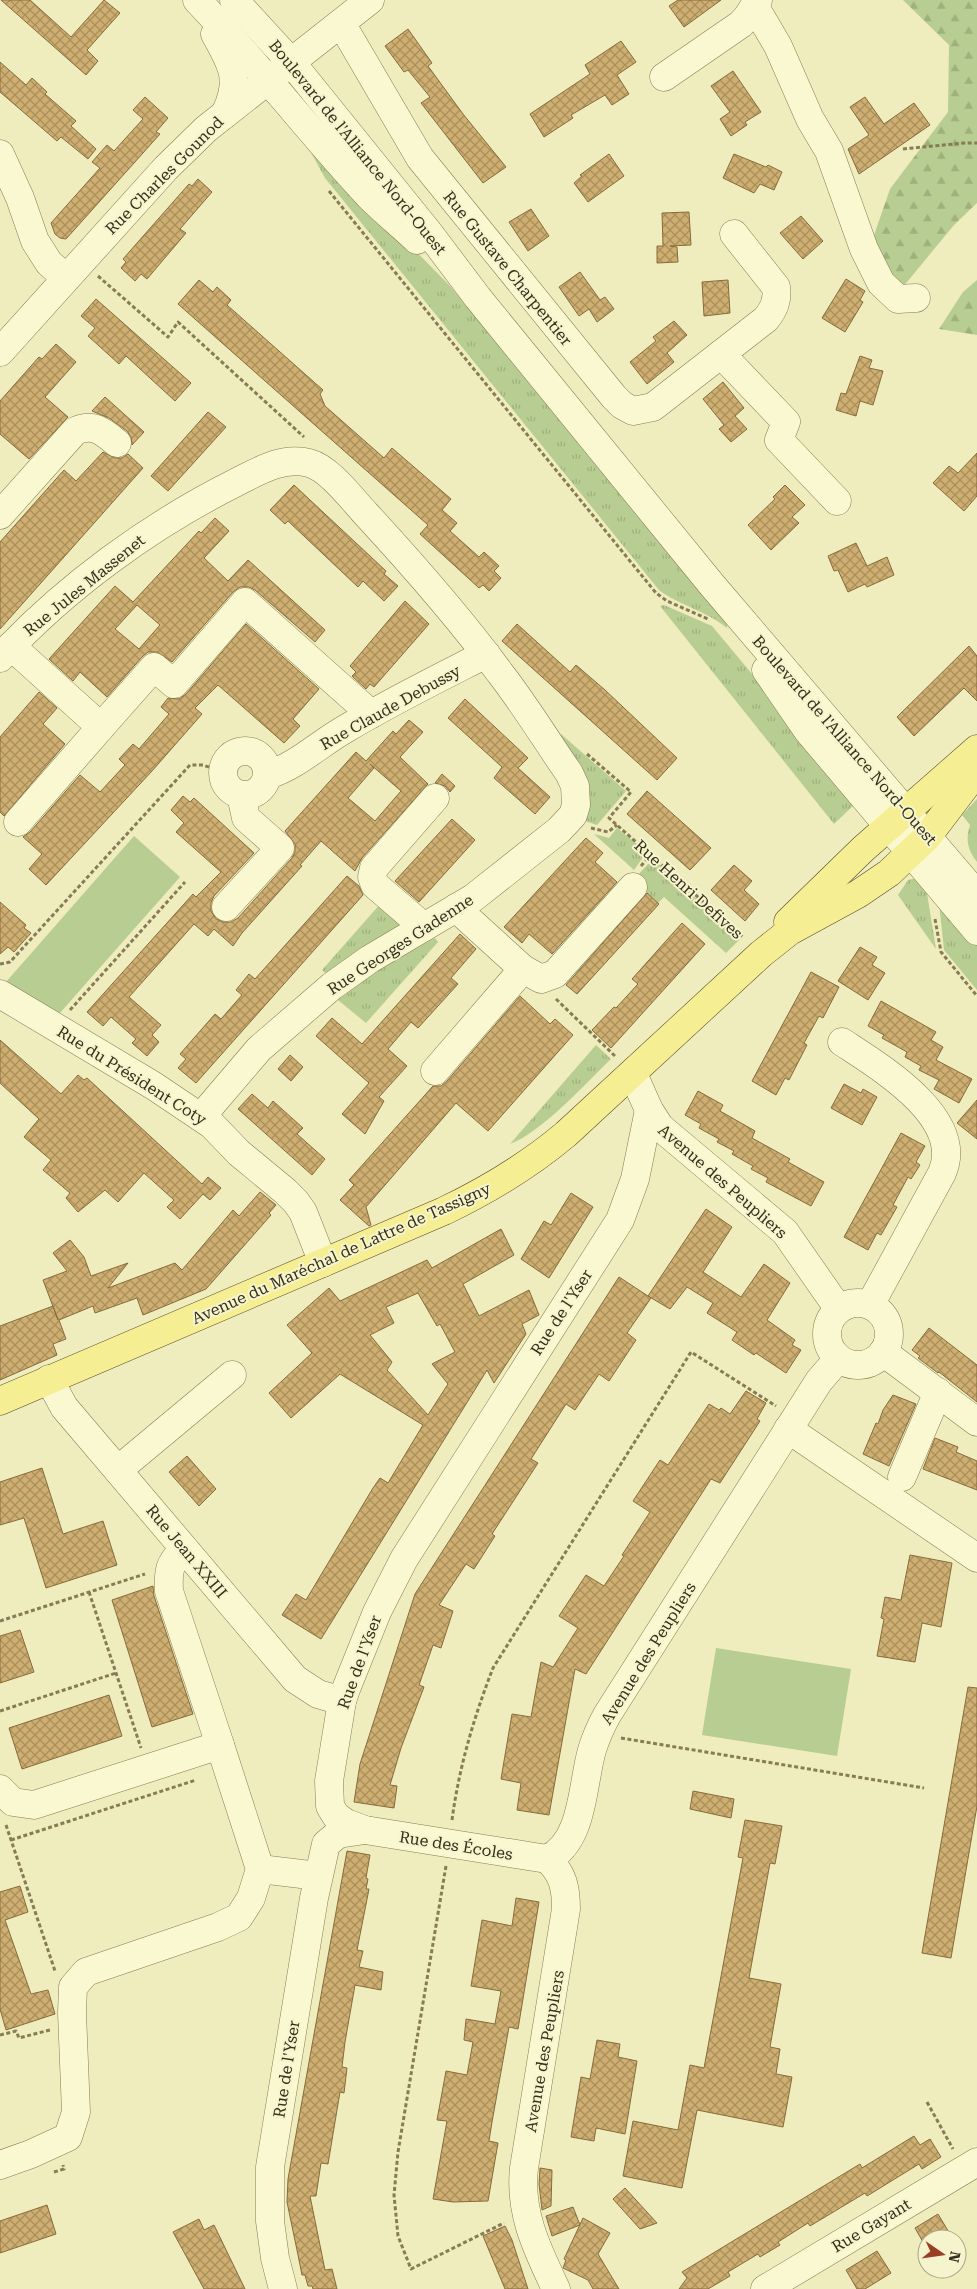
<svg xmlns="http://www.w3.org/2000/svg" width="977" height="2289" viewBox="0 0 977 2289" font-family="'Roboto Serif',serif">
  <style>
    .grass { fill: url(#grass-tufts) }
    .forest { fill: url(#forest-firs) }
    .park { fill: #b7cd91 }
    .building { fill: url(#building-cross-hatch); stroke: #876c3b; fill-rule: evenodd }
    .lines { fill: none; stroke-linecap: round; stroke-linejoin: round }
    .minor-casing { stroke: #877c56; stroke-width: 29 }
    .major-casing { stroke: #55482a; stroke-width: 29 }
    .path { stroke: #877c56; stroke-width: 3; stroke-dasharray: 4 2.5; stroke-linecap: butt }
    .minor { stroke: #faf8d0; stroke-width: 28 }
    .major { stroke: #f5ee92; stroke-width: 28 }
    .labels { text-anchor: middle; stroke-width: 4; stroke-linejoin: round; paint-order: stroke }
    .street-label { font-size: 16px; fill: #362f1b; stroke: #f6f4cd }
  </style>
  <defs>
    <pattern id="grass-tufts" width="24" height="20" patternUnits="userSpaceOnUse" patternTransform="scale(1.25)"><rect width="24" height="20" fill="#b7cd91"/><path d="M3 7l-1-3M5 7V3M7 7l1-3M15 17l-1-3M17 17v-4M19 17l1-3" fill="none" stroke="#9eb07c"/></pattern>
    <pattern id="forest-firs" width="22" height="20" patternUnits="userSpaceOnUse" patternTransform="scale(1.25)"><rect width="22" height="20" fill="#b7cd91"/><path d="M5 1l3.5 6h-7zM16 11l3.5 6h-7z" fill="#9eb07c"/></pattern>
    <pattern id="building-cross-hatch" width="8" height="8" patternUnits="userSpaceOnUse" patternTransform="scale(1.25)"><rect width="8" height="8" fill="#cfaf71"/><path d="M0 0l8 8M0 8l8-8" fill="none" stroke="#a98f5c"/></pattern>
  </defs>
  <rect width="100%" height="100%" fill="#efecbd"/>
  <g class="grass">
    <path d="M 309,149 L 383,218 L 450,286 L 727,621 L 727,628 C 707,611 680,606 659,590 L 325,178 Z"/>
    <polygon points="664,605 712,626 858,801 834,824 660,606"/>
    <polygon points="561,734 626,791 597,825 579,819 557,747"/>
    <path d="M 977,799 L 977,862 C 968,851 965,839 970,825 L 962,815 Z"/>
    <polygon points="617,828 643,849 644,856 634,870 594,834 609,838"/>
    <polygon points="658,863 740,939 726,953 664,897 658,903 637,883 638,875 648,864"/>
    <polygon points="917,878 925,881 936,949 898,895 908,880"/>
    <polygon points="938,893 977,943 977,990 944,950"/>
    <polygon points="382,902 409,926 330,977 322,970"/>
    <polygon points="435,938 438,942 366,1023 338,1000 381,967"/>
    <path d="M 596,1045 L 611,1059 C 586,1083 542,1132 510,1144 Z"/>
  </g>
  <g class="forest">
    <polygon points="903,0 977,0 977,203 954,225 898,293 871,244 890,189 948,112 949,45"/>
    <polygon points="977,280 977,335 939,329 963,292"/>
  </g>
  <g class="park">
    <polygon points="134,836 180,877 59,1014 6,982"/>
    <polygon points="716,1648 851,1669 837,1756 702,1735"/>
  </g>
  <g class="building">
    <polygon points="1,0 30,0 71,37 104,0 120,13 87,50 98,61 86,75"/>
    <polygon points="678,0 721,0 684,27 669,6"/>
    <polygon points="408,29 432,63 428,66 463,114 506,167 483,183 421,103 430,97 408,70 404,72 385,46"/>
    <polygon points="621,41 636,62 617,75 629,94 612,105 605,95 571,115 573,118 544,137 530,114 590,74 585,65"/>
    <polygon points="0,62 26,85 32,78 47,92 45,94 76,121 71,126 96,149 88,159 61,137 57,141 0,92"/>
    <polygon points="733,71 761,112 745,122 747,125 731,136 720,119 730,112 711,86"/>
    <polygon points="145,97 168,118 156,132 160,134 66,239 60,238 55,234 51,223 100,168 92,162 107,145 114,151 143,119 133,110"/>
    <polygon points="865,97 884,124 914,103 930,125 859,174 848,149 869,135 850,107"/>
    <polygon points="609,154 624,176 588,202 574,183 582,176 580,175"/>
    <polygon points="734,154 766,167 768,165 782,172 774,190 760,184 754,193 723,178"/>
    <polygon points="198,179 212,192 180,229 186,233 147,279 141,274 135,281 121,268 126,262 123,259 189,184 192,186"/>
    <polygon points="531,209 549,236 528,251 509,222"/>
    <polygon points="689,212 691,245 670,246 677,247 678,262 657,263 657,246 663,246 662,213"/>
    <polygon points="801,216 823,241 803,259 780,233"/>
    <polygon points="580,272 600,300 605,297 614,309 597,322 589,309 579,316 559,287"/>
    <polygon points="846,279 865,291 860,300 863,302 845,332 822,318"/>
    <polygon points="199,280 213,292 217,287 231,300 227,305 323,390 320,394 325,406 384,458 392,448 451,499 442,510 457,523 450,531 479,557 484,552 499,566 494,571 501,578 489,591 483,585 479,588 420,534 428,525 178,304"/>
    <polygon points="728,280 730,313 704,316 702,282"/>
    <polygon points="96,299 191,383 175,401 126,356 119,364 88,336 95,328 81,316"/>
    <polygon points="674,321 687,335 667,353 674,362 647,384 630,362 656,341 653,337"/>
    <polygon points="56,344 76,362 45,397 68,417 29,459 0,434 0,401 39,357 42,359"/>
    <polygon points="860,356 872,360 869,368 883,371 873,405 860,401 856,416 836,410 841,393 846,394"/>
    <polygon points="723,382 744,408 735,416 747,429 731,442 719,429 724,425 703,399"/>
    <polygon points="105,397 144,432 132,445 131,437 127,431 109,418 92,411"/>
    <polygon points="208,412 226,427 168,491 151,476"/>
    <polygon points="103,452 115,458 122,458 128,454 143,468 0,629 0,542 64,470 76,481"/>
    <polygon points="977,453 977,496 964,511 933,483 949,466 958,473"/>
    <polygon points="294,485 386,571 384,574 398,586 384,601 363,581 358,587 288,521 285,524 270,510"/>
    <polygon points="785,485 805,505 792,517 799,523 771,550 748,525 775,499 773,497"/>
    <path d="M 215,518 L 229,531 L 204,558 L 228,581 L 248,560 L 325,630 L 315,642 L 255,590 L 249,587 L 240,587 L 233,592 L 172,662 L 157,652 L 148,652 L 142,657 L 107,697 L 80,672 L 73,681 L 49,659 L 115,586 L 133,602 L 199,531 L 201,533 ZM 137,605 L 160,625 L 139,649 L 115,629 Z"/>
    <polygon points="856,543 867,566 887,557 894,575 867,587 865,584 848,592 838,570 834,571 828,556"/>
    <polygon points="405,601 429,624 374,687 370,684 366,689 352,676 356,672 350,666"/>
    <polygon points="246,624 319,689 293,719 300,726 284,743 218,685 195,708 202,714 152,771 46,885 29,869 42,854 23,837 30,832 80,775 100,792 125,765 119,759 133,744 139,749 169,714 161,707 168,698 179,699 186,694"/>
    <polygon points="517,624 570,672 576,665 605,690 677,758 657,780 502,641"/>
    <polygon points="969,646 977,656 977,701 964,688 914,736 897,717"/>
    <polygon points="39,692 57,708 43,724 65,744 4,816 0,812 0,737"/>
    <polygon points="465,699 528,758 518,768 550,797 535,814 494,778 502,767 448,718"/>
    <path d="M 409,720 L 423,732 L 400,757 L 428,784 L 362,858 L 355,871 L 321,841 L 300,865 L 302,866 L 242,933 L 233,946 L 214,929 L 208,936 L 194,924 L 129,997 L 161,1025 L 152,1035 L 159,1042 L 147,1056 L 132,1043 L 136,1039 L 111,1017 L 103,1026 L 87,1012 L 193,894 L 196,897 L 221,872 L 176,832 L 184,823 L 171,810 L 183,796 L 190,802 L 194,798 L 254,853 L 214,896 L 211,903 L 211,911 L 216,919 L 223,922 L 231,922 L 238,918 L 292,858 L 295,852 L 295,844 L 285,831 L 356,752 L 366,761 L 393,731 L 396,734 ZM 370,764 L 401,791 L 375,821 L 348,798 L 374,768 Z"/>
    <polygon points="442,774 455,786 450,792 445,786 435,783"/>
    <polygon points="647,791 711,848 690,870 627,814"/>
    <polygon points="452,819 475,840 419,902 395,881"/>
    <polygon points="586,838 603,853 595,862 617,882 552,954 529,934 522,943 504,927"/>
    <polygon points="734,865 752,881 744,890 759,904 745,921 711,890"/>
    <polygon points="347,876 359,886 363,895 196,1083 178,1068 186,1059 180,1054 215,1014 221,1019 242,995 236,990 249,974 255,979"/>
    <polygon points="647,893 659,904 577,994 566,985"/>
    <polygon points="0,902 26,925 24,928 31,933 14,952 8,947 0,954"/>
    <polygon points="682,923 705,944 611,1048 592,1030 614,1007 616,1008 638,984 632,979"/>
    <polygon points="460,934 476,949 451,978 458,984 418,1028 411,1022 388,1049 407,1066 379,1097 384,1101 365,1134 342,1114 369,1083 316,1036 332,1018 362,1044"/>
    <polygon points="860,947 877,957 872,965 885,973 868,1000 838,981"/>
    <polygon points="811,972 839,987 823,1018 819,1016 804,1043 807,1045 789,1080 785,1078 776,1095 752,1081"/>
    <polygon points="520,996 550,1024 555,1019 573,1035 488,1131 456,1103 366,1207 371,1225 369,1226 340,1200 354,1185 349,1180 433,1086 441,1086 447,1081"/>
    <polygon points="881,1001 936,1032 931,1040 943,1047 936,1060 972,1079 959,1103 934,1089 939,1080 919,1070 921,1066 905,1057 907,1052 882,1038 884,1035 868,1026"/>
    <polygon points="0,1040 61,1094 78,1075 84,1080 87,1078 202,1184 208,1177 221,1188 210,1200 203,1194 180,1219 167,1207 174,1200 144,1173 118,1202 105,1190 78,1212 66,1198 70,1193 43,1170 51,1160 24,1137 39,1119 0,1083"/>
    <polygon points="290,1055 303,1067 291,1081 278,1069"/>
    <polygon points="844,1084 861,1093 863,1089 877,1097 862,1125 831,1108"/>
    <polygon points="698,1091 723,1105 720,1111 755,1131 752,1138 790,1159 788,1162 824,1182 811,1206 766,1182 768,1178 751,1169 753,1166 732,1154 734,1151 717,1142 719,1139 699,1128 701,1124 685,1115"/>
    <polygon points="252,1094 268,1108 273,1101 303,1128 297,1134 325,1159 312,1175 238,1109"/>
    <polygon points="977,1100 977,1139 957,1123"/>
    <polygon points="901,1133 925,1146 916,1162 920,1165 911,1179 908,1177 893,1205 897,1207 881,1235 877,1233 868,1250 844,1237"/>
    <polygon points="260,1192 276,1205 269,1213 271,1215 206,1289 143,1315 137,1298 95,1313 93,1306 59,1320 66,1339 53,1344 57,1355 0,1380 0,1326 53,1306 58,1320 43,1280 67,1271 53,1253 70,1240 84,1257 91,1276 128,1263 108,1288 175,1263 182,1270 233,1210 239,1216"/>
    <polygon points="571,1193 593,1207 549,1278 521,1259 544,1221 551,1225"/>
    <polygon points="706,1209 732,1227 703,1272 741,1297 764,1264 790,1283 767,1320 795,1340 792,1345 801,1350 786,1373 756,1353 754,1355 732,1340 737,1332 707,1313 713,1303 687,1287 670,1309 648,1296"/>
    <path d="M 501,1229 L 514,1255 L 463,1284 L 479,1316 L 529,1290 L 539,1315 L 522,1324 L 526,1334 L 494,1383 L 487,1370 L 321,1639 L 282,1615 L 296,1594 L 306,1600 L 373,1488 L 380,1478 L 388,1483 L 423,1425 L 340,1374 L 291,1418 L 269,1393 L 312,1353 L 287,1325 L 329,1288 L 340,1301 L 427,1260 L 432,1268 ZM 418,1293 L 437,1326 L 440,1324 L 455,1352 L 432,1364 L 448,1384 L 428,1415 L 387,1370 L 392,1362 L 370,1335 L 394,1323 L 386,1307 Z"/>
    <polygon points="619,1277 651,1298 627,1333 636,1340 609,1381 599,1374 575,1410 566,1404 531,1459 538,1463 492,1534 495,1536 474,1569 466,1564 439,1605 453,1611 441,1648 433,1645 419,1685 424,1687 401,1748 390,1785 397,1786 394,1808 354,1802 360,1764 415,1594"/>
    <polygon points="929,1328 977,1365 977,1402 939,1372 938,1373 918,1358 920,1356 912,1350"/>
    <polygon points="746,1391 766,1403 757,1419 760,1421 720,1483 711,1479 586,1674 575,1669 549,1815 517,1810 521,1783 501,1779 512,1714 531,1717 541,1662 553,1667 578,1628 559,1616 586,1575 604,1586 624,1556 622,1555 650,1512 633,1501 660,1460 668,1465 709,1404 719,1410 721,1408 730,1414"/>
    <polygon points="893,1395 916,1404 889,1466 863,1454 876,1423 878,1424 883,1410"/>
    <polygon points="935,1438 958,1447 956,1452 977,1461 977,1490 923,1469"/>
    <polygon points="187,1456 216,1489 199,1506 169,1472"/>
    <polygon points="42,1468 63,1534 103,1521 117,1565 46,1588 24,1518 0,1525 0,1482"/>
    <polygon points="910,1555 952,1563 941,1627 922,1623 915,1662 877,1656 884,1619 881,1618 885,1597 901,1600"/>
    <polygon points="153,1586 154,1596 193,1714 152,1727 112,1600"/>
    <polygon points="20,1630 34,1672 0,1683 0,1636"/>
    <polygon points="968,1687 977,1688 977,1806 951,1958 922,1953"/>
    <polygon points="109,1695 122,1736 22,1769 9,1728"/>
    <polygon points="693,1791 734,1799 731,1818 690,1809"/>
    <polygon points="745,1820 782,1826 775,1864 770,1863 749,1978 781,1984 770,2047 780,2049 776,2074 792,2077 783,2127 697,2110 682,2188 623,2176 633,2121 678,2130 690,2065 704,2068 743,1858 738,1857"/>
    <polygon points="347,1851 370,1855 366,1878 368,1879 366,1889 369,1889 357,1950 363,1951 359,1967 383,1972 381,1990 355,1985 345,2042 342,2067 347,2068 344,2093 340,2092 328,2164 321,2163 316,2196 310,2196 325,2270 332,2269 337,2289 313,2289 312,2286 308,2286 305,2275 302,2275 298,2255 287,2202 288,2179"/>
    <polygon points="20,1886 28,1912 5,1920 31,1994 48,1990 55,2014 6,2030 0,2009 0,1892"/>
    <polygon points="516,1898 539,1902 518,2029 509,2027 492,2122 489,2141 498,2143 488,2201 453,2202 433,2199 447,2121 437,2120 446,2071 467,2075 473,2042 464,2040 466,2019 495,2024 501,1991 471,1986 482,1920 512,1926"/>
    <polygon points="597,2040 620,2044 618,2057 637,2061 625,2134 596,2128 594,2141 571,2137 581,2077 590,2079"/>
    <polygon points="914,2136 920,2145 930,2139 941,2157 922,2169 919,2164 867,2196 865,2193 810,2226 808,2223 778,2242 780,2245 760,2257 758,2254 728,2272 730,2276 708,2289 679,2289 687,2278 682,2272 860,2164 862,2168"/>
    <polygon points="540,2168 552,2170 551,2206 542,2210 539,2184"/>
    <polygon points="625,2188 657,2223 640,2229 613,2199"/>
    <polygon points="47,2205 56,2234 0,2253 0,2221"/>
    <polygon points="573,2207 580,2225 552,2236 546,2216"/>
    <polygon points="938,2214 953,2239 927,2239 927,2249 915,2228"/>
    <polygon points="583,2218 610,2233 598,2254 619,2289 593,2289 588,2280 563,2268 566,2260 564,2259"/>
    <polygon points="199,2219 204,2230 214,2225 245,2289 204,2289 173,2232"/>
    <polygon points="505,2226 512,2240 528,2289 505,2289 483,2236"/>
    <polygon points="877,2251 891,2273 865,2289 857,2289 846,2270"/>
  </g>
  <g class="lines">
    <g class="minor-casing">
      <g id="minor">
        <path d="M 197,0 C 257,63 309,132 369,196 C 384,211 401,225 417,240"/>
        <polyline points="234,0 291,62 429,233 478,298 712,585 977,895"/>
        <polyline points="755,7 778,46 810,119 829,151 864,249 881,283 898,299 916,298"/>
        <path d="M 341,23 L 420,158 L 614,397 L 622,405 L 633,411 L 653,407 L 766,319 C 774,309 778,300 776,287 L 734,234"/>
        <path d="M 215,34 C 232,65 242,79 225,114"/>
        <polyline points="664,77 741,24 748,16 758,0"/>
        <polyline points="0,154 20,198 35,241 49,263 66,278"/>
        <polyline points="0,352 166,168 206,129 370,0"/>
        <polyline points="721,354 786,422 779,440 837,501"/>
        <path d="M 0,515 L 75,431 C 94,423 102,431 117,443"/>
        <polyline points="11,646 101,727 18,822"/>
        <path d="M 0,658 C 64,588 151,525 235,483 C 257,472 282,456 309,463 C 329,468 352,499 366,514 C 413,565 459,617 500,673 C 525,705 546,740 569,773 L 575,786 L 576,805 L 573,815 L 559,830 L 473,898 L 370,959 L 332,986 L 259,1049 L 201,1117"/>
        <polyline points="766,670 808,731 977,931"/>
        <polyline points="101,727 154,667 174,684 245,602 371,714"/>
        <circle cx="245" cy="773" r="22"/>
        <path d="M 268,775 C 297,766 320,743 347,728 C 392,701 439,678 486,654"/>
        <polyline points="226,907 280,848 246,818 241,795"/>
        <polyline points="456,908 523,969 541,979 555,974 633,887"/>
        <polyline points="424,927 375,885 372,877 374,868 435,798"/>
        <polyline points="0,994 154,1086 212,1125 239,1153 285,1191 296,1202 303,1212 323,1263"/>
        <path d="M 842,1042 C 880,1067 966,1118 942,1173 L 870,1305"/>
        <polyline points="435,1071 523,969"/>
        <polyline points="633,1074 649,1110 660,1127 785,1232 838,1308"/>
        <circle cx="858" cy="1334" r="31"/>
        <polyline points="883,1352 977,1422"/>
        <polyline points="49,1379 64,1407 295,1679 318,1694 342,1701"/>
        <polyline points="788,1429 977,1558"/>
        <polyline points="118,1470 232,1375"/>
        <polyline points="902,1477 938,1392"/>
        <path d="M 184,1549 C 169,1564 168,1570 169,1591 L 220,1745"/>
        <polyline points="0,1789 13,1802 34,1805 220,1745 260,1869 251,1898 239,1917 218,1927 86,1972 73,1987 72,2013 76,2112 68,2137 31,2154 0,2165"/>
        <polyline points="547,1859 365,1830 346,1823 336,1816 330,1806 329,1781 342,1701 346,1689 377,1612 404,1559 620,1220 635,1179 649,1110"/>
        <path d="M 547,1859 C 584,1842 582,1784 592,1750 C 596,1737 601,1726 607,1715 L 819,1381 L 838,1359"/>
        <path d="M 547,1859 C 563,1873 566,1888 566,1909 L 524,2168 C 519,2213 537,2249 556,2289"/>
        <polyline points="260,1869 318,1876"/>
        <polyline points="283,2289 275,2258 270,2221 270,2167 314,1898 326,1844 338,1834 365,1830"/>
        <polyline points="765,2289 977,2162"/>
      </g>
    </g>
    <g class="major-casing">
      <g id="major">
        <polyline points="788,922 863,849 977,749"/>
        <path d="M 0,1401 L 444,1211 C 488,1190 528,1166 566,1134 L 761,954 L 790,931 L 858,894 L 889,873 L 927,837 L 977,771"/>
      </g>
    </g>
    <g class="path">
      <polyline points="903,149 964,143 977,143"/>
      <polyline points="329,191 656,593 667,601 708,619"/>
      <polyline points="98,276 168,337 178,322 304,437"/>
      <polyline points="587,754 631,792 609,818 744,938"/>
      <polyline points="591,828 608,832 617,825"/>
      <polyline points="641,866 651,854"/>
      <polyline points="935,919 941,952 977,996"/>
      <polyline points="0,964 10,962 190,765 203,765 223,772"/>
      <polyline points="556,999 616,1057"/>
      <polyline points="70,1010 185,882"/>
      <polyline points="89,1592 141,1748"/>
      <polyline points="0,1621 145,1574"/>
      <polyline points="0,1711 116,1673"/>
      <polyline points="621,1738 924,1788"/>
      <path d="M 452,1820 C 459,1767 474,1717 493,1668 L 691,1352 L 776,1406"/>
      <polyline points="6,1825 55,1971"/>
      <polyline points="11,1840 196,1780"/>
      <polyline points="446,1866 398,2152 394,2195 398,2236 411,2269 504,2223"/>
      <polyline points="0,2035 16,2031 19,2038 50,2030"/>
      <polyline points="927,2102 953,2149"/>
      <polyline points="54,2172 64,2169 63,2165"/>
    </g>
    <use href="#minor" class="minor"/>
    <use href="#major" class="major"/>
  </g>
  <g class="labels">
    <g class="street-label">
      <text transform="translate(358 147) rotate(51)" y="6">Boulevard de l'Alliance Nord-Ouest</text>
      <text transform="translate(164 175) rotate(-45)" y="6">Rue Charles Gounod</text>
      <text transform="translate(508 268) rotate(51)" y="6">Rue Gustave Charpentier</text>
      <text transform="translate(84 585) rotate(-39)" y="6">Rue Jules Massenet</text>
      <text transform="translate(390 707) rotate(-29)" y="6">Rue Claude Debussy</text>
      <text transform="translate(845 740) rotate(49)" y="6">Boulevard de l'Alliance Nord-Ouest</text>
      <text transform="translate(689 889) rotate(42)" y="6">Rue Henri Defives</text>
      <text transform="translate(400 944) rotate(-33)" y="6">Rue Georges Gadenne</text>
      <text transform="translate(132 1075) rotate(32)" y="6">Rue du Président Coty</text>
      <text transform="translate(723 1181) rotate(41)" y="6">Avenue des Peupliers</text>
      <text transform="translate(341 1253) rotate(-24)" y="6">Avenue du Maréchal de Lattre de Tassigny</text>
      <text transform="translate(561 1312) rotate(-57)" y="6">Rue de l'Yser</text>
      <text transform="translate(187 1551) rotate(50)" y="6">Rue Jean XXIII</text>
      <text transform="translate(648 1653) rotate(-58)" y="6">Avenue des Peupliers</text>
      <text transform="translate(359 1662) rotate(-70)" y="6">Rue de l'Yser</text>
      <text transform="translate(456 1845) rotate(9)" y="6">Rue des Écoles</text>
      <text transform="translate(544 2051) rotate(-80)" y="6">Avenue des Peupliers</text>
      <text transform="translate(286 2069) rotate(-81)" y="6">Rue de l'Yser</text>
      <text transform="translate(871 2225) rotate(-31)" y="6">Rue Gayant</text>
    </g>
  </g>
  <g transform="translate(942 2254) rotate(103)"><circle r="24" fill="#f6f4cd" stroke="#a9a586"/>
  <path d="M0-4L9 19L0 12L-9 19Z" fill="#983f24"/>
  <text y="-8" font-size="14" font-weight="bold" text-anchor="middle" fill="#362f1b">N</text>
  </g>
</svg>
